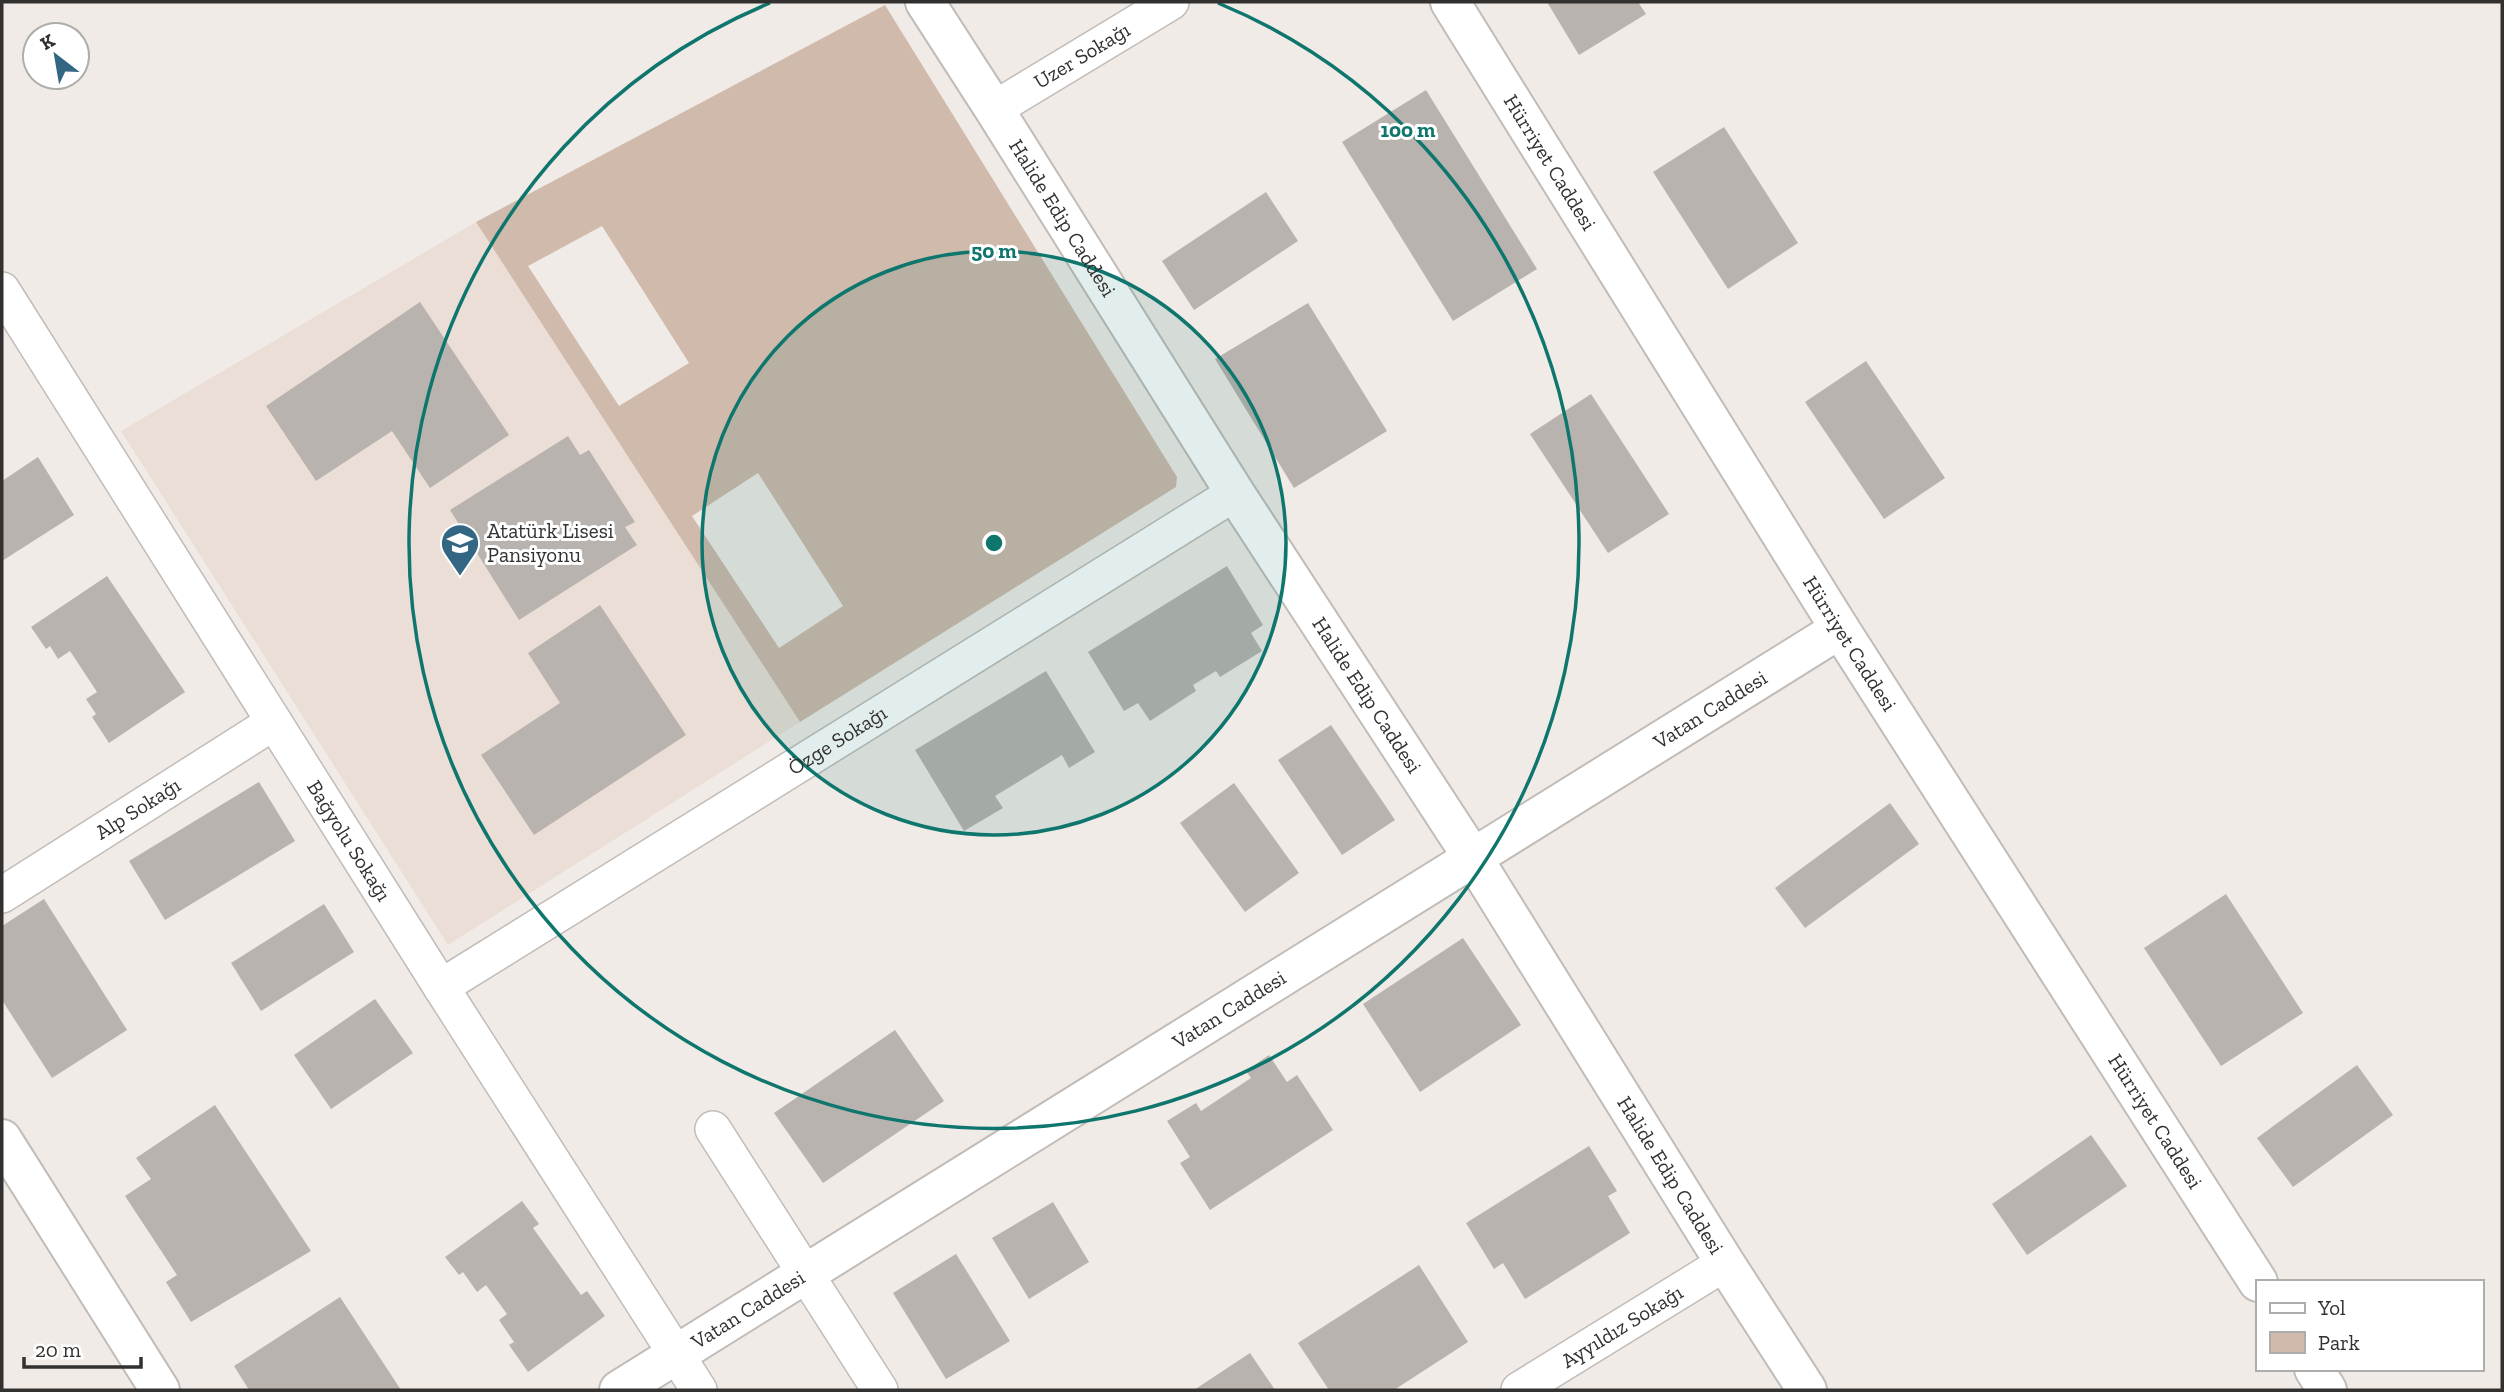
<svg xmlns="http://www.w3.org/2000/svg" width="2504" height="1392" viewBox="0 0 2504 1392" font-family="'Zilla Slab',serif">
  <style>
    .built { fill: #ebded6 }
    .green { fill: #d0baab; fill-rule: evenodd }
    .building { fill: #b9b3af }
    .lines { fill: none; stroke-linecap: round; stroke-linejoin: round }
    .street-casing { stroke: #c2bcb8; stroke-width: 38 }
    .secondary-casing { stroke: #c2bcb8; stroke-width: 42 }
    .street { stroke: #fff; stroke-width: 35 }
    .secondary { stroke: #fff; stroke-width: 38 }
    .ring { fill: none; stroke: #0f766e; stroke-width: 3.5 }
    .labels { text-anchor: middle; stroke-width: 6; stroke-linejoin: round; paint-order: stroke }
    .street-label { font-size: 21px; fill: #33312f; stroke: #fff }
    .poi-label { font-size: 21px; fill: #33312f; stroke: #fff; text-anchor: start }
    .centre { fill: #0f766e; stroke: #fff; stroke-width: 3.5 }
    .ring-label { font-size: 21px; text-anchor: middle; font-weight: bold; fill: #0f766e; stroke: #fff; stroke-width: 6; stroke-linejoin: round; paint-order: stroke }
  </style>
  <rect width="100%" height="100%" fill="#f1ebe7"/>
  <polygon class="built" points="476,222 800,722 448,945 121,431"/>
  <path class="green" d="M 885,5 L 1177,477 L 1176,487 L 800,722 L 476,222 ZM 602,226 L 689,363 L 619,406 L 528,266 ZM 758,473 L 843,606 L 779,648 L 692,516 Z"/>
  <g class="building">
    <polygon points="1547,2 1638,2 1646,14 1579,55"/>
    <polygon points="1426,90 1537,269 1453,321 1342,142"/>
    <polygon points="1724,127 1798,243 1728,289 1653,172"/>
    <polygon points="1266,192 1298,241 1194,310 1162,261"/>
    <polygon points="420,302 509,435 430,488 392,431 316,481 266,406"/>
    <polygon points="1308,303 1387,431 1294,488 1215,359"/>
    <polygon points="1866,361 1945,478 1884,519 1805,402"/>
    <polygon points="1591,394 1669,514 1608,553 1530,434"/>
    <polygon points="568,436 580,455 589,450 635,522 625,527 637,545 519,620 450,510"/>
    <polygon points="38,457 74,515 2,561 2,481"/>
    <polygon points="1227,566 1263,625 1251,633 1262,651 1220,677 1216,671 1193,685 1196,691 1150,721 1138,703 1124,711 1088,652"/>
    <polygon points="107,576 185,692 109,743 92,717 96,714 86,699 97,692 70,651 58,659 50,646 46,649 31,627"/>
    <polygon points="600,605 686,735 534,835 481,755 560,703 528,653"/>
    <polygon points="1046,671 1095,752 1069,768 1062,755 995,796 1003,808 964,831 915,750"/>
    <polygon points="1331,725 1395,820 1342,855 1278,760"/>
    <polygon points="259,782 295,841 165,920 129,861"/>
    <polygon points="1234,783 1299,873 1245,912 1180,823"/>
    <polygon points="1890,803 1919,844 1805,928 1775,888"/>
    <polygon points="2226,894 2303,1013 2221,1066 2144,948"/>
    <polygon points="44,899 127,1030 52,1078 2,1000 2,926"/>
    <polygon points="324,904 354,952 261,1011 231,963"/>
    <polygon points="1463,938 1521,1025 1420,1092 1363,1004"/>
    <polygon points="375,999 413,1053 331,1109 294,1055"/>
    <polygon points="895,1030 944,1101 823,1183 774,1113"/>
    <polygon points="1269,1055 1287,1082 1297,1075 1333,1130 1210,1210 1180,1163 1190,1157 1167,1121 1196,1103 1201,1111 1251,1078 1246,1071"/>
    <polygon points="2357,1065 2393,1115 2293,1187 2257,1138"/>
    <polygon points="215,1105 311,1251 191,1322 166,1282 177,1275 125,1196 151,1179 136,1158"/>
    <polygon points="2091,1135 2127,1186 2027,1255 1992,1204"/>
    <polygon points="1589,1146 1617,1191 1608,1196 1630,1233 1525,1299 1503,1263 1494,1269 1466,1223"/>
    <polygon points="522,1201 539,1224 533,1228 581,1295 587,1291 605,1316 528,1372 509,1345 514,1342 499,1320 507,1314 486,1285 477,1292 463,1272 459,1275 445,1257"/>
    <polygon points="1053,1202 1089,1262 1029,1299 992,1238"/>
    <polygon points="956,1254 1010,1341 946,1379 893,1293"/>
    <polygon points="1419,1265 1468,1342 1394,1390 1329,1390 1298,1343"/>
    <polygon points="340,1297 401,1390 249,1390 234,1366"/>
    <polygon points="1250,1353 1275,1390 1194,1390"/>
  </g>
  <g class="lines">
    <g class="street-casing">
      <g id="street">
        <path id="s1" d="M 994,109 L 1171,2"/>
        <path id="s2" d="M 2,290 L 441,987 L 699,1390"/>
        <path id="s3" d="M 2,895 L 274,722"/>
        <path id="s4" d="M 441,987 L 1235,493"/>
        <polyline points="713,1129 880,1390"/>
        <path id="s5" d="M 1519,1390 L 1725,1263"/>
      </g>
    </g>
    <g class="secondary-casing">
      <g id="secondary">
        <path id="s6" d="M 925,2 L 994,109 L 1235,493 L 1473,858 L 1725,1263 L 1807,1390"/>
        <path id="s7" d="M 1450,2 L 1840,629 L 2258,1282"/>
        <polyline points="2,1139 160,1390"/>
        <polyline points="2314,1369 2327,1390"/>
        <path id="s8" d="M 619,1390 L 1840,629"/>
      </g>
    </g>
    <use href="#street" class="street"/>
    <use href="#secondary" class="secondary"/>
  </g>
  <circle cx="994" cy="543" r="292" fill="#0f766e" fill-opacity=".12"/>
  <g class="ring">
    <circle cx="994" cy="543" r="292"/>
    <path d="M1218 3A585 585 0 1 1 770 3"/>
  </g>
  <defs>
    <g id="school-pin" transform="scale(2.0125)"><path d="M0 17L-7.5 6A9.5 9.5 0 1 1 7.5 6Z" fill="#336683" stroke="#fff"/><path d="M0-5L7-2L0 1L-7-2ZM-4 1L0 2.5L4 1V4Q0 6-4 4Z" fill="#fff"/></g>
  </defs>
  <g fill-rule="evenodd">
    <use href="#school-pin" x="460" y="543"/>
  </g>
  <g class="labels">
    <g class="street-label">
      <text dy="7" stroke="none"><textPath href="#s1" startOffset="103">Uzer Sokağı</textPath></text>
      <text dy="7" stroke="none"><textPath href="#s7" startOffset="189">Hürriyet Caddesi</textPath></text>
      <text dy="7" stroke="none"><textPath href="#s6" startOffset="256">Halide Edip Caddesi</textPath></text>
      <text dy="7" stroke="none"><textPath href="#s7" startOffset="756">Hürriyet Caddesi</textPath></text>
      <text dy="7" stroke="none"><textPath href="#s6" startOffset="822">Halide Edip Caddesi</textPath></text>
      <text dy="7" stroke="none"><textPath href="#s8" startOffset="1286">Vatan Caddesi</textPath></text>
      <text dy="7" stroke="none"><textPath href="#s4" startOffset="467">Özge Sokağı</textPath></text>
      <text dy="7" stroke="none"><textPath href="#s3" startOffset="161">Alp Sokağı</textPath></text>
      <text dy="7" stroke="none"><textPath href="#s2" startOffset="651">Bağyolu Sokağı</textPath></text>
      <text dy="7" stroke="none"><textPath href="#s8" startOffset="719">Vatan Caddesi</textPath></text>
      <text dy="7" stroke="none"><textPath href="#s7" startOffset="1323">Hürriyet Caddesi</textPath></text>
      <text dy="7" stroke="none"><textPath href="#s6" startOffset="1390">Halide Edip Caddesi</textPath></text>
      <text dy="7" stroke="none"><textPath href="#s8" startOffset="152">Vatan Caddesi</textPath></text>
      <text dy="7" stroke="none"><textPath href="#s5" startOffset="121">Ayyıldız Sokağı</textPath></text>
    </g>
    <g class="poi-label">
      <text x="487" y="538">Atatürk Lisesi<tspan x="487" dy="24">Pansiyonu</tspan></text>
    </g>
  </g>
  <circle cx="994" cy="543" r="10" class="centre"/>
  <g class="ring-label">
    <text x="1408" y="137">100 m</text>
    <text x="994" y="258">50 m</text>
  </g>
  <rect width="2504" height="1392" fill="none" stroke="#33312f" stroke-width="7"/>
  <rect x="2256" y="1280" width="228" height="91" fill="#ffffff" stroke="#adadac" stroke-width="2"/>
  <rect x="2270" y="1303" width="35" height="10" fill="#ffffff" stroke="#adadac" stroke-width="2"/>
  <text x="2318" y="1315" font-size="21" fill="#33312f">Yol</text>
  <rect x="2270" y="1332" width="35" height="21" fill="#d0baab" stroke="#adadac" stroke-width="2"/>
  <text x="2318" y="1350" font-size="21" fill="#33312f">Park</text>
  <g transform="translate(56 56) rotate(329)"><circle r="33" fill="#ffffff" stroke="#adadac" stroke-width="2"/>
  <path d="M0-5L12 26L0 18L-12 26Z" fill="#336683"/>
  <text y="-10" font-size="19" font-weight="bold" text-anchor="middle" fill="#33312f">K</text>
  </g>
  <path d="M24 1357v10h117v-10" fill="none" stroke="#33312f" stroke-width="3.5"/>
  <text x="35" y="1357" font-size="21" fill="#33312f" stroke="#ffffff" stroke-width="5" paint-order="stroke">20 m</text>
</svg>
